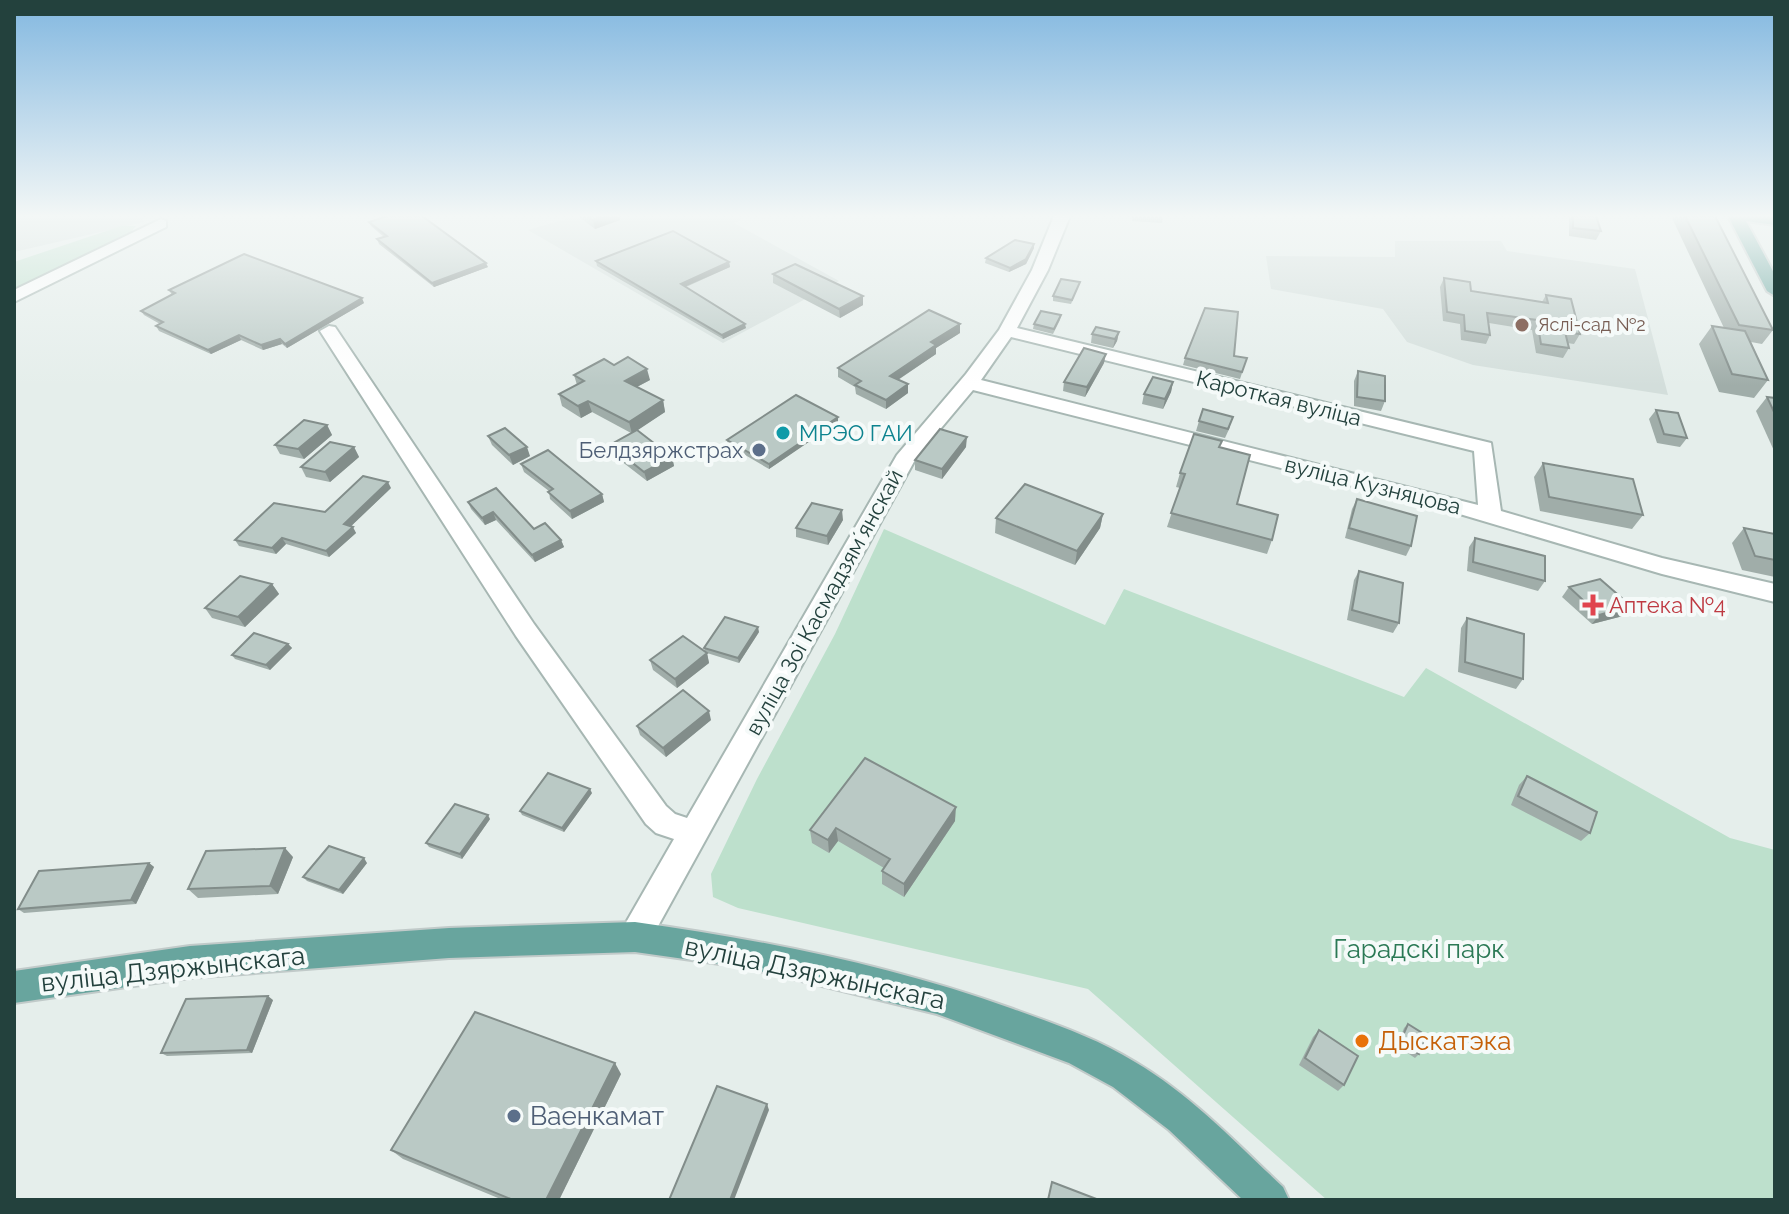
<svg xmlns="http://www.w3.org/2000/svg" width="1789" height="1214" viewBox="0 0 1789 1214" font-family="Raleway,sans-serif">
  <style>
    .built { fill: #d3dedb }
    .green { fill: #bde0cc }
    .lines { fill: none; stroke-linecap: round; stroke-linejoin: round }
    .minor-casing { stroke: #a7b7b3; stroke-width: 4 }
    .major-casing { stroke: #c1cac9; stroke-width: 4 }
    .minor { fill: #fff; fill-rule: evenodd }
    .major { fill: #68a59e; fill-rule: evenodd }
    .wall { fill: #a0ada9 }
    .shaded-wall { fill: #828d8a }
    .building { fill: #bac9c5; stroke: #828d8a; stroke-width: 2 }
    .education-dot { fill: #8d6e63; stroke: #f5faf9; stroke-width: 3 }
    .culture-dot { fill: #0f9aa8; stroke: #f5faf9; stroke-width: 3 }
    .service-dot { fill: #5c6f8a; stroke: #f5faf9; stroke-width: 3 }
    .health-dot { fill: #e0444e; stroke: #f5faf9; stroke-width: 3 }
    .food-dot { fill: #e8710a; stroke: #f5faf9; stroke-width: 3 }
    .labels { text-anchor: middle; stroke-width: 8; stroke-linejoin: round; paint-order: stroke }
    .far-education-label { font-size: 18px; fill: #785e54; stroke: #f5faf9; text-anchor: start }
    .street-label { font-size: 22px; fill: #23413d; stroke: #f5faf9 }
    .culture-label { font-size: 22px; fill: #0d838f; stroke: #f5faf9; text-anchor: start }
    .service-label { font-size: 22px; fill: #4e5e75; stroke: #f5faf9; text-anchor: end }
    .health-label { font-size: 22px; fill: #be3a42; stroke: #f5faf9; text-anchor: start }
    .near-park-label { font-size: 26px; fill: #2b7955; stroke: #f5faf9 }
    .near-street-label { font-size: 26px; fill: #23413d; stroke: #f5faf9 }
    .near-food-label { font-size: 26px; fill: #c56008; stroke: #f5faf9; text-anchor: start }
    .near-service-label { font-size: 26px; fill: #4e5e75; stroke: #f5faf9; text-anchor: start }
  </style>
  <rect width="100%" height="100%" fill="#e5eeeb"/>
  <g class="built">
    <polygon points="14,216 140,216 144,222 14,252"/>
    <polygon points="576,216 746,216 734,223 839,281 723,343 528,230"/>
    <polygon points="1395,241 1501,241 1507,251 1635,269 1668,395 1473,365 1407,342 1383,309 1271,289 1266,256 1395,257"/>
  </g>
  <g class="green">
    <polygon points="121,226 136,226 123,241 14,294 14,262"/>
    <polygon points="884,529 1105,625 1124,589 1404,697 1426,668 1730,838 1775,850 1775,1200 1327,1200 1088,989 738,908 713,897 711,874 757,779 835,634"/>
  </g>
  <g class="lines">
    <g class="minor-casing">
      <g id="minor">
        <path d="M 1054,216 L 1070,216 L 1048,270 L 1017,328 L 1491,443 L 1501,511 L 1662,558 L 1775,584 L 1775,602 L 1662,574 L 1443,509 L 973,390 L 916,458 L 646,948 L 635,952 L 624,948 L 619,937 L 624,926 L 674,839 L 656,833 L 646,824 L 516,636 L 320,331 L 329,326 L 335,327 L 534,624 L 666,806 L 675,814 L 687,818 L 897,455 L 966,374 L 999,330 L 1032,270 ZM 1011,337 L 1474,451 L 1478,505 L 981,380 Z"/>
        <polygon points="161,219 166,221 166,227 14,302 14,290"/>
      </g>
    </g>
    <g class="major-casing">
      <g id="major">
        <polygon points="1728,216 1775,216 1775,225 1746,221 1775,275 1775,296 1767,291"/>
        <path d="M 635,922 C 764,940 890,965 1013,1009 C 1055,1024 1096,1038 1135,1062 C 1191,1095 1236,1143 1283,1187 L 1289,1200 L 1243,1200 L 1169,1130 L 1113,1087 L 1069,1063 L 937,1014 L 748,968 L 635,952 L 449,958 L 190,978 L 14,1003 L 14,971 L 190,946 L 449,928 Z"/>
      </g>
    </g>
    <use href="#minor" class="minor"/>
    <use href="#major" class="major"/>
  </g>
  <g class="wall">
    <polygon points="578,216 619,216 620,220 595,229"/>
    <polygon points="1132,216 1163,216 1162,223 1132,221"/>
    <polygon points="1560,216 1596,216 1601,231 1596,240 1569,236 1569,217"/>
    <polygon points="1673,216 1715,216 1773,330 1762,344 1751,342 1768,380 1754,398 1719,392 1699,344 1712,326 1724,328 1672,218"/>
    <polygon points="369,222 488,267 434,287 379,244 377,239 384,237 371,226"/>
    <polygon points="1034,248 1026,264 1009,272 985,263 986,258"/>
    <polygon points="596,261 729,262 730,267 686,287 746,328 723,339 597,266"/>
    <polygon points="773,274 863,305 840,318 773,283"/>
    <polygon points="1444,278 1471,291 1542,302 1546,295 1580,334 1574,344 1567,343 1569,348 1563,358 1536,353 1532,330 1489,323 1490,335 1486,344 1461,340 1460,324 1443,321 1440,287"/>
    <polygon points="1080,282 1071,304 1053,301 1053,296"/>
    <polygon points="169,290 364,303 287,348 282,344 263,350 241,340 211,354 159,331 156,326 160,324 144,315 141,311 172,295"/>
    <polygon points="1061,315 1060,320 1053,334 1033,329 1034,324"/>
    <polygon points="1119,332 1117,341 1113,348 1091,343 1092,334"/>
    <polygon points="960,333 936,348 936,354 898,380 908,393 886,409 856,394 855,387 838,377 838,368"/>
    <polygon points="1234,356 1247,358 1240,379 1183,365 1185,358"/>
    <polygon points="1104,363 1085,397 1063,391 1064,382"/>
    <polygon points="614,365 650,380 637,387 663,400 665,412 637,430 672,457 674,466 647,481 612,454 610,445 631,433 592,412 581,418 562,406 559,394 577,385 574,375"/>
    <polygon points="1358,371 1385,401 1381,411 1354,406 1354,381"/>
    <polygon points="1173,382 1171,392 1163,409 1142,404 1144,394"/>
    <polygon points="1767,397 1775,398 1775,453 1756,411"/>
    <polygon points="1656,410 1687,438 1680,447 1657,443 1649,419"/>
    <polygon points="838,417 838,422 769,469 728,445 727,440"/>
    <polygon points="1199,421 1230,427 1225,438 1196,431"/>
    <polygon points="327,425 332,435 304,459 280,454 275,445"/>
    <polygon points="488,436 530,456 513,465 492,445"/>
    <polygon points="354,447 359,457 330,482 306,477 301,467"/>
    <polygon points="966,447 942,479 915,470 915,460"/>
    <polygon points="1220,447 1237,504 1272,540 1267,554 1167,527 1180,488 1176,487 1180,473"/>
    <polygon points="1543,463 1643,515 1632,529 1540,511 1534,477"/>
    <polygon points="521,464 602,494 604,502 572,519 550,499 549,491 524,472"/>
    <polygon points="391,488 351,526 356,533 329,557 286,544 276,554 239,546 235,540 325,512"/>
    <polygon points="1357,499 1411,546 1406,556 1345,538 1352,509"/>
    <polygon points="468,502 561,540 564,547 535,562 496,520 485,525 471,509"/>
    <polygon points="1103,514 1100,528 1075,565 995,533 996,518"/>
    <polygon points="843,520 828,545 796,537 796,528"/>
    <polygon points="1744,528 1775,534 1775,577 1742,570 1732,543"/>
    <polygon points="1475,538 1545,581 1538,591 1467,571 1469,547"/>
    <polygon points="1359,571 1399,623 1393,633 1347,620 1354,580"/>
    <polygon points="272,584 279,594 245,627 212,618 205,608"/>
    <polygon points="1569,587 1623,616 1592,624 1562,597"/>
    <polygon points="1467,618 1523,679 1516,689 1458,672 1461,628"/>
    <polygon points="759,632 739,663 707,653 709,663 677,688 653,670 650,660 705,652 704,648"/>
    <polygon points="288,644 292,648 270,670 235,659 232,655"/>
    <polygon points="711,720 666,757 640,735 637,726"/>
    <polygon points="1527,776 1590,833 1581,841 1511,805 1519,785"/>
    <polygon points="592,793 564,832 522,815 520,811"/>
    <polygon points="490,819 462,859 429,847 426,843"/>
    <polygon points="955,821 904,897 882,884 882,871 884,868 838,841 829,853 812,843 810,830"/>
    <polygon points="293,857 278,894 198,898 188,889"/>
    <polygon points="149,863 154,867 136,904 24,913 18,909"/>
    <polygon points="367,863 343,894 307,881 303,877"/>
    <polygon points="273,1000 252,1053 167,1056 161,1053"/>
    <polygon points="1408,1024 1419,1054 1415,1058 1397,1046 1404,1028"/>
    <polygon points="1319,1030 1344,1085 1338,1091 1299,1065 1313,1037"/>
    <polygon points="621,1074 559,1200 503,1200 403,1159 391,1150"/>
  </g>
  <g class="shaded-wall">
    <polygon points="604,216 619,216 620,220 595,229 593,220"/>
    <polygon points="1034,244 1034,248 1026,264 1009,272 1010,268"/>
    <polygon points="729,262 730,267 682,288 681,284"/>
    <polygon points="486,263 488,267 434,287 432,283"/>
    <polygon points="863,296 863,305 840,318 839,309"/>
    <polygon points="362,298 364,303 287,348 285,344"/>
    <polygon points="745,324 746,328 723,339 722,335"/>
    <polygon points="960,324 960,333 936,348 936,354 890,385 890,376 931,342"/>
    <polygon points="1119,332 1117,341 1113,348 1115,339"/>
    <polygon points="239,335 241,340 211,354 208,350"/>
    <polygon points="280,339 282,344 263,350 261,345"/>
    <polygon points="1106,354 1104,363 1085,397 1087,387"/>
    <polygon points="647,369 650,380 627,392 625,381"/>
    <polygon points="1173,382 1171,392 1163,409 1165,399"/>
    <polygon points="908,384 908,393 886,409 886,400"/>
    <polygon points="663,400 665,412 632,434 629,422"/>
    <polygon points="588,401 592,412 581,418 578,406"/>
    <polygon points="838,417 838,422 769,469 769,464"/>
    <polygon points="327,425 332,435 304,459 298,449"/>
    <polygon points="967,437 966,447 942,479 942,469"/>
    <polygon points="354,447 359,457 330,482 325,472"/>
    <polygon points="527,447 530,456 513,465 509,455"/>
    <polygon points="672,457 674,466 647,481 644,472"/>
    <polygon points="388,482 391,488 347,530 344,524"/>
    <polygon points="602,494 604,502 572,519 570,511"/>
    <polygon points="842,510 843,520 828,545 827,536"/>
    <polygon points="493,512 496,520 485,525 482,518"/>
    <polygon points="1103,514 1100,528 1075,565 1077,551"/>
    <polygon points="353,527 356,533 329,557 326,551"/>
    <polygon points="282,538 286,544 276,554 272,548"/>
    <polygon points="561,540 564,547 535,562 532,555"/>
    <polygon points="272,584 279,594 245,627 238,617"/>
    <polygon points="1631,606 1623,616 1592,624 1599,615"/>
    <polygon points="758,627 759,632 739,663 738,658"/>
    <polygon points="288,644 292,648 270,670 266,665"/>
    <polygon points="707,653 709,663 677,688 675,679"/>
    <polygon points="709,711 711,720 666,757 663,748"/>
    <polygon points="590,789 592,793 564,832 562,828"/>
    <polygon points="956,807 955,821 904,897 904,884"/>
    <polygon points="488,815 490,819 462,859 460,854"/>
    <polygon points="836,828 838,841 829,853 828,840"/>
    <polygon points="285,848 293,857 278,894 270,886"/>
    <polygon points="364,858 367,863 343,894 339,890"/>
    <polygon points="149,863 154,867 136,904 131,900"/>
    <polygon points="268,996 273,1000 252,1053 247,1050"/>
    <polygon points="615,1063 621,1074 559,1200 546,1200"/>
    <polygon points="767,1104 769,1110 734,1200 730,1200"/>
  </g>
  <g class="building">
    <polygon points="387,216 422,216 486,263 432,283 377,239 387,236 369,222"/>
    <polygon points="587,216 604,216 593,220"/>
    <polygon points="1573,216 1596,216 1601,231 1573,228"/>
    <polygon points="1685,216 1715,216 1773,330 1739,325"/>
    <polygon points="673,231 729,262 681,284 745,324 722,335 596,261"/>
    <polygon points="1015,240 1034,244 1026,259 1010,268 986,258"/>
    <polygon points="244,254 362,298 285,344 280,339 261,345 239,335 208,350 156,326 163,322 141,311 175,293 169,290"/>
    <polygon points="795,264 863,296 839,309 773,274"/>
    <polygon points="1444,278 1470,282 1471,291 1548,303 1546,295 1571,299 1580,334 1565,332 1569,348 1541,344 1537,320 1487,313 1490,335 1465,331 1464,315 1447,312"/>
    <polygon points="1061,279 1080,282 1072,300 1053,296"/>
    <polygon points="1205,308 1238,312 1234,356 1247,358 1242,372 1185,358"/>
    <polygon points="929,310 960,324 931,342 936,345 890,376 908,384 886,400 855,385 861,381 838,368"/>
    <polygon points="1041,311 1061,315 1054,329 1034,324"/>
    <polygon points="1712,326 1745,331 1768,380 1732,374"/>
    <polygon points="1096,327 1119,332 1115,339 1092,334"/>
    <polygon points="1084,348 1106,354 1087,387 1064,382"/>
    <polygon points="628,357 647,369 625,381 663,400 629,422 588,401 578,406 559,394 584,381 574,375 604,359 614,365"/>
    <polygon points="1358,371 1385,376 1385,401 1357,397"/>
    <polygon points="1153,377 1173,382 1165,399 1144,394"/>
    <polygon points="796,395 838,417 769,464 727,440"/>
    <polygon points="1767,397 1775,398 1775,414"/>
    <polygon points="1203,409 1233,417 1228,429 1199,421"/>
    <polygon points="1656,410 1678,413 1687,438 1664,434"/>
    <polygon points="304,420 327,425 298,449 275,445"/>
    <polygon points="505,428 527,447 509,455 488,436"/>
    <polygon points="940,429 967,437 942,469 915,460"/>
    <polygon points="637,430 672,457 644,472 610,445"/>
    <polygon points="1194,434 1222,441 1219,447 1250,455 1237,504 1278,515 1272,540 1171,513 1185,474 1180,473"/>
    <polygon points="330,442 354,447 325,472 301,467"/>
    <polygon points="548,450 602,494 570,511 548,492 553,489 521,464"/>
    <polygon points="1543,463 1633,479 1643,515 1549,497"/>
    <polygon points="363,476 388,482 344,524 353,527 326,551 282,538 272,548 235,540 274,503 325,512"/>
    <polygon points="1025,484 1103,514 1077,551 996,518"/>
    <polygon points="496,488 534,529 545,523 561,540 532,555 493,512 482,518 468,502"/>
    <polygon points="1357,499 1417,516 1411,546 1349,528"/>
    <polygon points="812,503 842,510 827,536 796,528"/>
    <polygon points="1744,528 1775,534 1775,560 1755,556"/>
    <polygon points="1475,538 1545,556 1545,581 1473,562"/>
    <polygon points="1359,571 1403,583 1399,623 1352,610"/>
    <polygon points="240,576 272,584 238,617 205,608"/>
    <polygon points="1600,579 1631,606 1599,615 1569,587"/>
    <polygon points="725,617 758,627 738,658 704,648"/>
    <polygon points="1467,618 1524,634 1523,679 1465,662"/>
    <polygon points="254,633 288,644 266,665 232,655"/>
    <polygon points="683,636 707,653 675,679 650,660"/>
    <polygon points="683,690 709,711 663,748 637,726"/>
    <polygon points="865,758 956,807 904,884 882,871 890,859 836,828 828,840 810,830"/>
    <polygon points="548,773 590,789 562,828 520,811"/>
    <polygon points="1527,776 1597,812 1590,833 1518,796"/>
    <polygon points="455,804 488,815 460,854 426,843"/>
    <polygon points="329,846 364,858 339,890 303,877"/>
    <polygon points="285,848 270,886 188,889 206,851"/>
    <polygon points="149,863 131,900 18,909 39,871"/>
    <polygon points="268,996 247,1050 161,1053 186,999"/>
    <polygon points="475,1012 615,1063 546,1200 513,1200 391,1150"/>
    <polygon points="1408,1024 1427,1036 1419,1054 1400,1042"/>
    <polygon points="1319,1030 1358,1056 1344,1085 1305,1058"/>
    <polygon points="717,1086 767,1104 730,1200 669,1200"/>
    <polygon points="1052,1182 1099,1200 1048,1200"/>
  </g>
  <linearGradient id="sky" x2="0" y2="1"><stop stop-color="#83b8e0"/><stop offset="0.56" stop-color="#f3f7f6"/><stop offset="1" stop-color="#f3f7f6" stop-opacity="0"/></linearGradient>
  <rect width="1789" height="386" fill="url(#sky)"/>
  <circle class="education-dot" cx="1522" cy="325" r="8"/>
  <circle class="culture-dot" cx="783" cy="433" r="8"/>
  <g class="service-dot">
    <circle cx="759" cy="450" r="8"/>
    <circle cx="514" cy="1116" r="8"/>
  </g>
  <path class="health-dot" d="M1589 593h8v8h8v8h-8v8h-8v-8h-8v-8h8z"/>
  <circle class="food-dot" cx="1362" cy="1041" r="8"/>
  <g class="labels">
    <g class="far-education-label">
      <text x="1538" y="331">Яслі-сад №2</text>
    </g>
    <g class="street-label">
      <text transform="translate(1279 398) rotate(14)" y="8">Кароткая вуліца</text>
      <text transform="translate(1373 485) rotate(14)" y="8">вуліца Кузняцова</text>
      <text transform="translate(824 602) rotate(-61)" y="8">вуліца Зоі Касмадзямʼянскай</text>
    </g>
    <g class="culture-label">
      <text x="799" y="441">МРЭО ГАИ</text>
    </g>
    <g class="service-label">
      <text x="743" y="458">Белдзяржстрах</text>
    </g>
    <g class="health-label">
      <text x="1609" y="613">Аптека №4</text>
    </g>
    <g class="near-park-label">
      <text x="1419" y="958">Гарадскі парк</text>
    </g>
    <g class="near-street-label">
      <text transform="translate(173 969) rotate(-6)" y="9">вуліца Дзяржынскага</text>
      <text transform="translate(815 973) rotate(12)" y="9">вуліца Дзяржынскага</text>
    </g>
    <g class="near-food-label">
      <text x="1378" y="1050">Дыскатэка</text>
    </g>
    <g class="near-service-label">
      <text x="530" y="1125">Ваенкамат</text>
    </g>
  </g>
  <rect width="1789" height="1214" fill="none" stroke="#23413d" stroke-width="32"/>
</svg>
